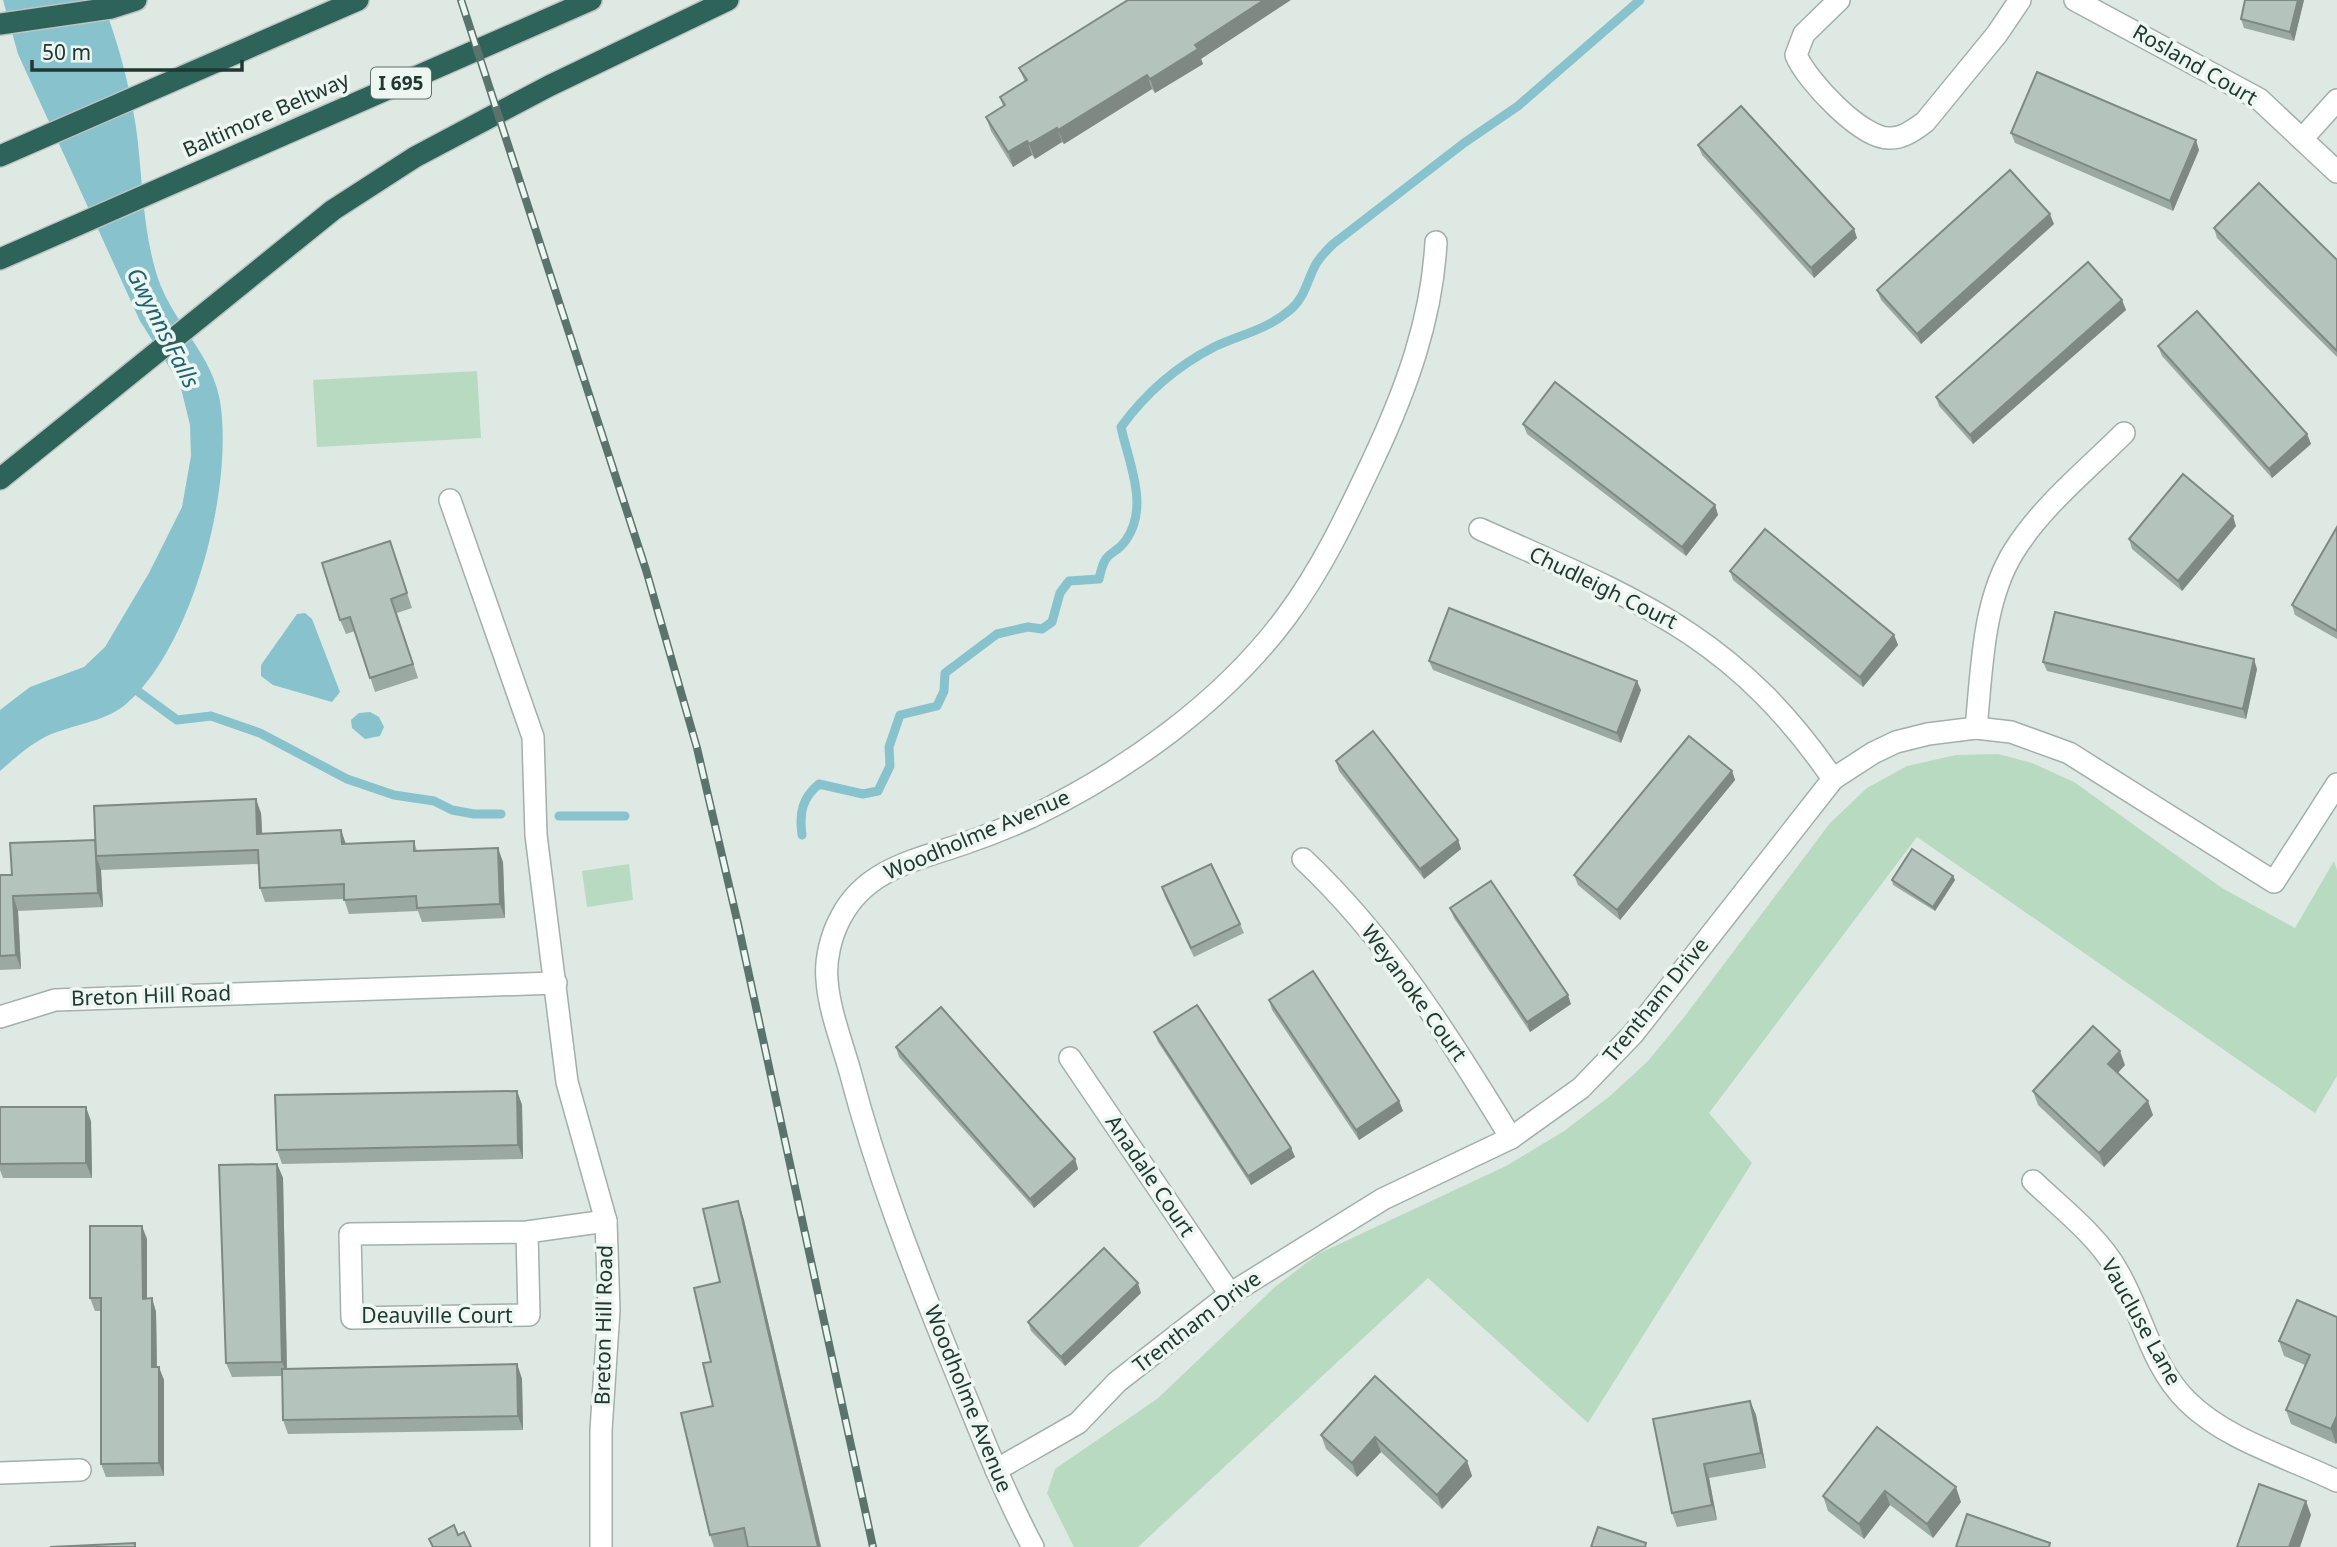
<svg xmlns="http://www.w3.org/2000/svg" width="2337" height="1547" viewBox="0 0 2337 1547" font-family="'Noto Sans',sans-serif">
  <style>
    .green { fill: #b8dac1 }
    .water { fill: #87c2cd }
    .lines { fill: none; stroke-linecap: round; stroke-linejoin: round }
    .stream { stroke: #87c2cd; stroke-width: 9 }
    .street-casing { stroke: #a1b0ab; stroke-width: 24 }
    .highway-casing { stroke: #bcc3c2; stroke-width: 24 }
    .street { stroke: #fff; stroke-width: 21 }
    .highway { stroke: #2d6358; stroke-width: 21 }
    .rail-casing { stroke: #5a746d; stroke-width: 8 }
    .rail { stroke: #eef6f2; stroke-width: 5; stroke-dasharray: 16; stroke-linecap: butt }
    .wall { fill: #9ba9a3 }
    .shaded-wall { fill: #7e8984 }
    .building { fill: #b4c4bd; stroke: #7e8984; stroke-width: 2 }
    .labels { text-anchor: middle; stroke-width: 7; stroke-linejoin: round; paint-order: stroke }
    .shield { fill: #eef6f2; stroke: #5e716c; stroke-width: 2 }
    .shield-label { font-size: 19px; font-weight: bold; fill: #203832 }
    .street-label { font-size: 21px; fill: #203832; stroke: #eef6f2 }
    .water-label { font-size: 23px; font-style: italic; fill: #1d6371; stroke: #eef6f2 }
  </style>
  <rect width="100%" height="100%" fill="#dee9e4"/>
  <g class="green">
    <polygon points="477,371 481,438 317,447 313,380"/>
    <polygon points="1998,754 2032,763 2074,782 2222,888 2295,928 2334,861 2337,870 2337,1076 2315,1113 1917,837 1709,1113 1752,1163 1588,1423 1428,1278 1138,1547 1074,1547 1047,1493 1055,1469 1157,1399 1275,1287 1318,1254 1506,1166 1564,1131 1610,1096 1648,1061 1685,1016 1830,823 1867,788 1907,766 1956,755"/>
    <polygon points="629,864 633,900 587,907 582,871"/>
  </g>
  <g class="water">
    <path d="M 3,0 L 102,0 C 118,42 129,83 136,127 C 143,178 142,235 160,284 C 176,325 213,357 220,401 C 234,487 193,648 125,705 C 104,722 71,725 47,736 C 30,744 14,759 0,771 L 0,710 L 30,687 L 84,667 L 105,647 L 149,573 L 182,507 L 191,456 L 190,425 L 180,384 L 140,321 L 18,54 Z"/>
    <polygon points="305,613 312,619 340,692 332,702 273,685 261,676 261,665 297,614"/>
    <polygon points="370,712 379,717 384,727 380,736 365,739 352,728 351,720 359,713"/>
  </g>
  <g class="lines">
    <g class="stream">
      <polyline points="132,687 177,720 211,716 260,733 347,779 394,795 434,801 452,810 474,814 501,814"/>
      <polyline points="559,816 625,816"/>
      <path d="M 802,835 C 799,813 802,798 819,784 L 863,794 L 878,791 L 890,766 L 889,747 L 900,715 L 937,706 L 944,691 L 945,673 L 997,634 L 1028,627 L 1042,629 L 1052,622 L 1060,593 L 1069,581 L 1099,579 C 1106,546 1113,559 1126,540 C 1150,506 1128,461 1121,427 C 1145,394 1177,366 1214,347 C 1241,334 1265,331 1290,310 C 1305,298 1307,280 1316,264 C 1320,257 1327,250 1333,244 L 1464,143 L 1518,106 L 1640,0"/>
    </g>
    <g class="street-casing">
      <g id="street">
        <path d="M 1839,0 L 1804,34 L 1796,55 C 1806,80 1863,141 1891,138 C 1904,138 1915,129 1925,122 L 1997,34 L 2020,0"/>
        <polyline points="2075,0 2259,99 2337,172"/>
        <polyline points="2302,139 2337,100"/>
        <polyline points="450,500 533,737 536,835 567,1082 606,1221 609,1310 601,1430 601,1547"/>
        <path d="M 1480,529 C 1634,598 1734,634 1833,779"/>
        <path d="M 1976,728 C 1982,671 1982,602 2014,551 C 2042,506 2087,470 2124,433"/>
        <path d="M 1303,859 C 1389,940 1450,1038 1511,1138"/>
        <polyline points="0,1017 55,1000 556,983"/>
        <polyline points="1070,1058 1230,1294"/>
        <path d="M 2033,1181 C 2061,1208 2098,1236 2117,1270 C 2143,1314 2150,1364 2187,1401 C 2226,1440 2288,1457 2337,1481"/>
        <polyline points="527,1232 529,1315 352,1318 350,1234 527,1232 606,1221"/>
        <polyline points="996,1470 1078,1423 1117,1382 1230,1294 1383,1199 1511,1138 1581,1088 1633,1034 1833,779 1873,753 1896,742 1928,734 1976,728 2011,732 2069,753 2274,882 2337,784"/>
        <polyline points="0,1473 80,1470"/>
        <path d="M 1033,1547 C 1000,1485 975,1418 948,1353 C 911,1261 876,1171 851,1075 C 843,1045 829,1011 827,980 C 825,960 831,935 841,917 C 866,869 916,860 963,844 C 986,836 1009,827 1031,817 C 1126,771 1223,702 1286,617 C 1322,569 1348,513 1373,460 C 1406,390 1432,319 1436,242"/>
      </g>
    </g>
    <g class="highway-casing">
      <g id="highway">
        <polyline points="0,24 111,8 136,0"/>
        <polyline points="0,156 358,0"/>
        <polyline points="0,259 591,0"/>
        <polyline points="0,479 333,210 415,157 549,86 728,0"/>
      </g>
    </g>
    <use href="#street" class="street"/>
    <use href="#highway" class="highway"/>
    <g class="rail-casing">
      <polyline id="rail" points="461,0 646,570 697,748 738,924 873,1547"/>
    </g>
    <use href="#rail" class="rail"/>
  </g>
  <g class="wall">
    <polygon points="2245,0 2304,0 2294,41 2244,28 2241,19"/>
    <polygon points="1201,59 1203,64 1155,93 1152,89 1064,144 1062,142 1035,159 1032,155 1013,167 991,131 986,117 1003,106 1000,97 1025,82 1019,68"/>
    <polygon points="2011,133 2199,150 2173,211 2015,143"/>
    <polygon points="1698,145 1854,229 1857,238 1814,278 1702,155"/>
    <polygon points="2054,224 1921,344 1881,300 1877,290"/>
    <polygon points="2214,228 2337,260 2337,357 2217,238"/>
    <polygon points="2122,300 2126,310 1973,444 1939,406 1936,397"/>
    <polygon points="2158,346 2307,434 2311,444 2272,478 2162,356"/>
    <polygon points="1523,424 1715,505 1718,515 1686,556 1527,434"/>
    <polygon points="2236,526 2182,591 2132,549 2129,539"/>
    <polygon points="2337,527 2337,639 2295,615 2292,605"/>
    <polygon points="395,556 412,608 397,613 418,678 375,692 355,631 346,634 340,620"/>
    <polygon points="1730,571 1894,635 1898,645 1863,687 1733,580"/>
    <polygon points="1429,661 1641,690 1621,743 1433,670"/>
    <polygon points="2043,662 2257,669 2246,719 2047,671"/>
    <polygon points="1336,761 1458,840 1461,849 1424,879 1339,771"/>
    <polygon points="1732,771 1735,780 1620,920 1578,885 1574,875"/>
    <polygon points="261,813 262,834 346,844 414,841 417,851 503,862 505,918 422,922 418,911 349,914 344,899 265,902 260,888 259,864 101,870 103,907 18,911 21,969 0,970 0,875 12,875 95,840"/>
    <polygon points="1953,876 1955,880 1935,911 1893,885 1892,880"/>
    <polygon points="1162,887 1240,924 1244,933 1194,957 1165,897"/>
    <polygon points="1450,908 1571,1004 1530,1032 1454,918"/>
    <polygon points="1269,1000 1399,1101 1403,1111 1359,1140 1272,1010"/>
    <polygon points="1154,1032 1291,1148 1295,1157 1251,1185 1158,1042"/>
    <polygon points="896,1047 1075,1159 1078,1169 1034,1208 899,1057"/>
    <polygon points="2125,1065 2118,1073 2153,1115 2104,1167 2038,1105 2033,1091"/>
    <polygon points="517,1091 522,1105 523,1159 282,1164 277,1150"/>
    <polygon points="0,1107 91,1121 92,1178 3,1178 0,1170"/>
    <polygon points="277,1164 283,1178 287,1369 517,1364 522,1379 523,1430 288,1434 283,1420 282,1376 232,1377 226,1363"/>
    <polygon points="738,1201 744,1220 821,1547 714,1547 710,1535 713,1406 720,1282"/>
    <polygon points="147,1239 147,1299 152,1298 156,1312 157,1367 164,1380 164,1476 106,1477 101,1464 101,1311 95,1311 90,1298"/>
    <polygon points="1141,1293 1065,1366 1031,1331 1028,1322"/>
    <polygon points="2337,1317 2337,1442 2336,1444 2291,1424 2286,1410 2305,1365 2284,1356 2279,1341"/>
    <polygon points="1375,1376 1467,1461 1472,1476 1442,1509 1381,1452 1357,1477 1326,1449 1321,1435"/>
    <polygon points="1750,1401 1756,1415 1766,1468 1709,1478 1717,1520 1677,1527 1672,1513 1653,1419"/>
    <polygon points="1877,1427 1961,1502 1933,1538 1890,1505 1864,1539 1828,1511 1823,1496"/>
  </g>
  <g class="shaded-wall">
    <polygon points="1264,0 1291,0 1201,59 1203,64 1155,93 1150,79 1195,45"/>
    <polygon points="2298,0 2304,0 2294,41 2290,32"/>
    <polygon points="1147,75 1152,89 1064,144 1058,130"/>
    <polygon points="1057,128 1062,142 1035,159 1029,144"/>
    <polygon points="2196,140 2199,150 2173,211 2170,201"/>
    <polygon points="1027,141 1032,155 1013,167 1008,152"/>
    <polygon points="2050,214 2054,224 1921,344 1917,334"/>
    <polygon points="1854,229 1857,238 1814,278 1811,268"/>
    <polygon points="2122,300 2126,310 1973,444 1970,435"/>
    <polygon points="2307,434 2311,444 2272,478 2269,469"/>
    <polygon points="1715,505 1718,515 1686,556 1682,547"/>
    <polygon points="2233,516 2236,526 2182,591 2178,581"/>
    <polygon points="1894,635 1898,645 1863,687 1860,677"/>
    <polygon points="2254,659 2257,669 2246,719 2243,709"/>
    <polygon points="1637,681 1641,690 1621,743 1617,733"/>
    <polygon points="1732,771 1735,780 1620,920 1617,910"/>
    <polygon points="256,799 261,813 263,848 257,834"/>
    <polygon points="341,830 346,844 342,844"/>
    <polygon points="1458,840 1461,849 1424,879 1420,869"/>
    <polygon points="498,848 503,862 505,918 500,904"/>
    <polygon points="96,856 101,870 103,907 98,893"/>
    <polygon points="1953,876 1955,880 1935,911 1933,907"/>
    <polygon points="13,896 18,911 21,969 16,955"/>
    <polygon points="1568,995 1571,1004 1530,1032 1527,1022"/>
    <polygon points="2120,1051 2125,1065 2113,1078 2108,1064"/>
    <polygon points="517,1091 522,1105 523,1159 518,1145"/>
    <polygon points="1399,1101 1403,1111 1359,1140 1356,1130"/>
    <polygon points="2148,1101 2153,1115 2104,1167 2099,1153"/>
    <polygon points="86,1107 91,1121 92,1178 86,1163"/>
    <polygon points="1291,1148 1295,1157 1251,1185 1248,1176"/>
    <polygon points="1075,1159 1078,1169 1034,1208 1030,1199"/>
    <polygon points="277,1164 283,1178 287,1376 282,1362"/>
    <polygon points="738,1201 744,1220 821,1547 818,1547"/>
    <polygon points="142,1226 147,1239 147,1312 143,1299"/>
    <polygon points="1138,1283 1141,1293 1065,1366 1061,1357"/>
    <polygon points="152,1298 156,1312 157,1380 152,1367"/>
    <polygon points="517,1364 522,1379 523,1430 518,1416"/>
    <polygon points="159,1367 164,1380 164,1476 159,1463"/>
    <polygon points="1750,1401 1756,1415 1766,1468 1761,1453"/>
    <polygon points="2337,1416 2337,1442 2336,1444 2331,1429"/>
    <polygon points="1375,1437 1381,1452 1357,1477 1352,1463"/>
    <polygon points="1467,1461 1472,1476 1442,1509 1437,1495"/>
    <polygon points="1704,1464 1709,1478 1717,1520 1712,1505"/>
    <polygon points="1956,1487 1961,1502 1933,1538 1927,1524"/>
    <polygon points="1885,1491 1890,1505 1864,1539 1859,1524"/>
    <polygon points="2306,1501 2311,1515 2300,1547 2289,1547"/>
  </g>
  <g class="building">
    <polygon points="1128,0 1264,0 1195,45 1198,49 1150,79 1147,75 1058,130 1057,128 1029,144 1027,141 1008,152 986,117 1005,105 1000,97 1027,80 1019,68"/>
    <polygon points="2245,0 2298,0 2290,32 2241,19"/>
    <polygon points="2037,72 2196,140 2170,201 2011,133"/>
    <polygon points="1741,106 1854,229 1811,268 1698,145"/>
    <polygon points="2010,170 2050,214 1917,334 1877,290"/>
    <polygon points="2259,183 2337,260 2337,351 2214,228"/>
    <polygon points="2088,262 2122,300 1970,435 1936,397"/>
    <polygon points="2197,311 2307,434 2269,469 2158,346"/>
    <polygon points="1555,382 1715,505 1682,547 1523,424"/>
    <polygon points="2183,474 2233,516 2178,581 2129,539"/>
    <polygon points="2337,527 2337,631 2292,605"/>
    <polygon points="1765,529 1894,635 1860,677 1730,571"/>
    <polygon points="390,541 407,593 391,599 413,664 370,678 350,617 340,620 322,563"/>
    <polygon points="1449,608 1637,681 1617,733 1429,661"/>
    <polygon points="2055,612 2254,659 2243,709 2043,662"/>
    <polygon points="1373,731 1458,840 1420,869 1336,761"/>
    <polygon points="1689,736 1732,771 1617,910 1574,875"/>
    <polygon points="256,799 257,834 341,830 342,844 414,841 414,851 498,848 500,904 417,908 416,896 344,900 344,884 260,888 258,850 96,856 94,806"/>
    <polygon points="95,840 98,893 13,896 16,955 0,956 0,875 12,875 10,843"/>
    <polygon points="1912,849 1953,876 1933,907 1892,880"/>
    <polygon points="1211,864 1240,924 1191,948 1162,887"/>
    <polygon points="1491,881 1568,995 1527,1022 1450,908"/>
    <polygon points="1313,971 1399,1101 1356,1130 1269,1000"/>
    <polygon points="1197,1005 1291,1148 1248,1176 1154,1032"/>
    <polygon points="941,1007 1075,1159 1030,1199 896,1047"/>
    <polygon points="2093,1026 2120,1051 2108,1064 2148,1101 2099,1153 2033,1091"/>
    <polygon points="517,1091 518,1145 277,1150 275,1095"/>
    <polygon points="0,1107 86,1107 86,1163 0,1164"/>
    <polygon points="277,1164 282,1362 226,1363 219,1165"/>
    <polygon points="738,1201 818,1547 748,1547 744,1528 710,1535 681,1413 713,1406 703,1363 711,1362 694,1288 720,1282 703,1209"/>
    <polygon points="90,1226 142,1226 143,1299 152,1298 152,1367 159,1367 159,1463 101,1464 101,1298 90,1298"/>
    <polygon points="1104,1248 1138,1283 1061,1357 1028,1322"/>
    <polygon points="2297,1300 2337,1317 2337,1416 2331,1429 2286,1410 2310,1355 2279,1341"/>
    <polygon points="517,1364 518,1416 283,1420 282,1369"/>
    <polygon points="1375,1376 1467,1461 1437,1495 1375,1437 1352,1463 1321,1435"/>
    <polygon points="1750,1401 1761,1453 1704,1464 1712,1505 1672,1513 1653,1419"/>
    <polygon points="1877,1427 1956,1487 1927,1524 1885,1491 1859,1524 1823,1496"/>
    <polygon points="2259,1484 2306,1501 2289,1547 2237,1547"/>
    <polygon points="1967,1514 2050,1543 2049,1547 1956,1547"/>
    <polygon points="454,1525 458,1535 464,1532 471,1547 433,1547 429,1539"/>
    <polygon points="1598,1527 1646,1543 1645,1547 1591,1547"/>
    <polygon points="135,1543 135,1547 50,1547"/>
  </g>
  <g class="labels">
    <rect class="shield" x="371" y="67.5" width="60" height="31" rx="5"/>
    <g class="shield-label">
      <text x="401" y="90">I 695</text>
    </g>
    <g class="street-label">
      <text transform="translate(2195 65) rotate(30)" y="7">Rosland Court</text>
      <text transform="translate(266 115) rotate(-24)" y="7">Baltimore Beltway</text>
      <text transform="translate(1603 588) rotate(26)" y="7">Chudleigh Court</text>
      <text transform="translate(977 835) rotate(-23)" y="7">Woodholme Avenue</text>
      <text transform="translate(1414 993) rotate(54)" y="7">Weyanoke Court</text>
      <text transform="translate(151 996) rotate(-2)" y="7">Breton Hill Road</text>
      <text transform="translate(1656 1000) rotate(-51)" y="7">Trentham Drive</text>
      <text transform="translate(1150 1176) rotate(56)" y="7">Anadale Court</text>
      <text x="437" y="1323">Deauville Court</text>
      <text transform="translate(1197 1322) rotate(-37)" y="7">Trentham Drive</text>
      <text transform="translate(2141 1322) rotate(61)" y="7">Vaucluse Lane</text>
      <text transform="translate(604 1325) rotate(-89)" y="7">Breton Hill Road</text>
      <text transform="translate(968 1399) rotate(68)" y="7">Woodholme Avenue</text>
    </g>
    <g class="water-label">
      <text transform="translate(163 328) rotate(63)" y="8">Gwynns Falls</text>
    </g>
  </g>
  <path d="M32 60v10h210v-10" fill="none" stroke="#203832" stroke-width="3.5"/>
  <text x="42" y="60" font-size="21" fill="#203832" stroke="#eef6f2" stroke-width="5" paint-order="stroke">50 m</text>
</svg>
